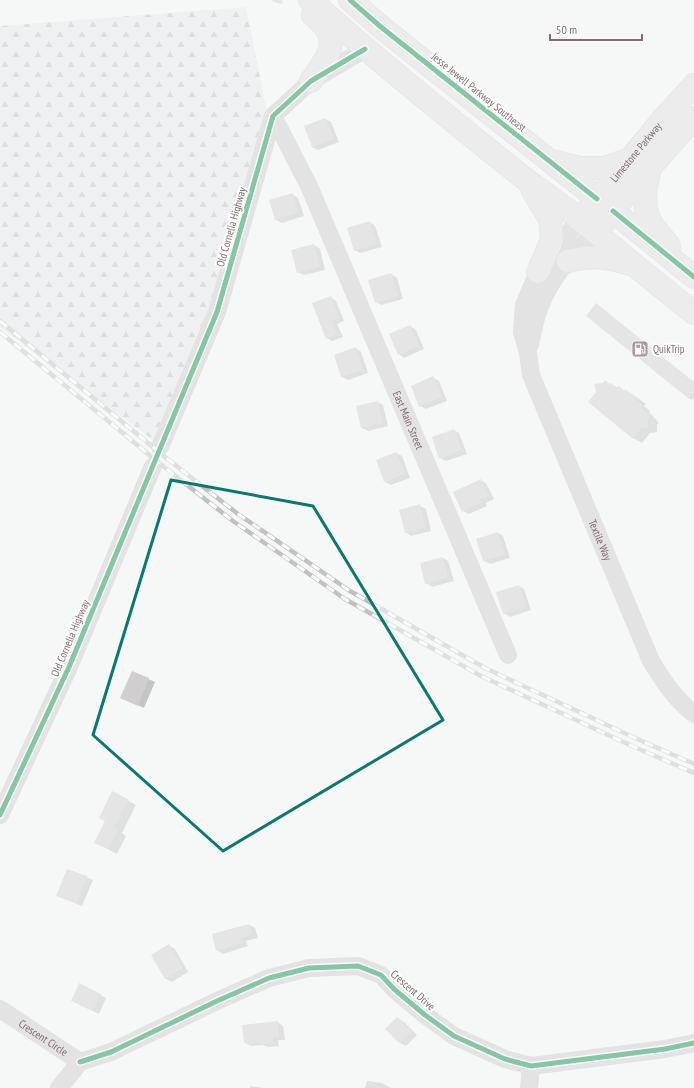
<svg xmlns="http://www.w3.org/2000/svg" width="694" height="1088" viewBox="0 0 694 1088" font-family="'PT Sans Narrow',sans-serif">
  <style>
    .forest { fill: url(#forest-firs) }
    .shadow { fill: #0003 }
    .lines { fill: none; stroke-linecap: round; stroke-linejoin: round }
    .stream { stroke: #d7ced0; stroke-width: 3.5 }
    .building { fill: #d0cece }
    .major-casing { stroke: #d4d3d3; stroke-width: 24 }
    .minor { stroke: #ccc9ca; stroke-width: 18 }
    .major { stroke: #e0dede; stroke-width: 22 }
    .rail-casing { stroke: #c2c1c1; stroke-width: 4.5 }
    .rail { stroke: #fff; stroke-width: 3; stroke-dasharray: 9; stroke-linecap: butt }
    .cycleway-casing { stroke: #fff; stroke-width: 8 }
    .cycleway { stroke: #00873e; stroke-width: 5 }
    .marked { fill: none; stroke: #0f766e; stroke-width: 3; stroke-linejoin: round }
    .labels { text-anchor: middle; stroke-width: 4; stroke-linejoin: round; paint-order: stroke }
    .street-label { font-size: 11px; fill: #84696c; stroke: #fff }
    .poi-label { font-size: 11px; fill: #84696c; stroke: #fff; text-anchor: start }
  </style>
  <defs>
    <pattern id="forest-firs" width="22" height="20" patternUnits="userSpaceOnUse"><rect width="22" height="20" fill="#e7e7eb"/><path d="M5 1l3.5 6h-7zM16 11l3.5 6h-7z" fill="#c1bfc2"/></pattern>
  </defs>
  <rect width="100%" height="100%" fill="#f6f7f7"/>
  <polygon class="forest" points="246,7 273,143 168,451 0,327 0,26"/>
  <g class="shadow">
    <polygon points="325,119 331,122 339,142 318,150 312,147"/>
    <polygon points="292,194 298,198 304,216 282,223 276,220"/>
    <polygon points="370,222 375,226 382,247 360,253 355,250"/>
    <polygon points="314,245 320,249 325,270 304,275 298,272"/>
    <polygon points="391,274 397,278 403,299 381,305 376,302"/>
    <polygon points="331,297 336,301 344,321 337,324 343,337 332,341 327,338"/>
    <polygon points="410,326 416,330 424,349 404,358 399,354"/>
    <polygon points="355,348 361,352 368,373 348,380 342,377 335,355"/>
    <polygon points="433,378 439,381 447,401 426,409 420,406"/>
    <polygon points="694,382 694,397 692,400 689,398"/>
    <polygon points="610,384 625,391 625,390 634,395 646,404 644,406 650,411 649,412 659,423 657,425 657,432 650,433 642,443 633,438"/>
    <polygon points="377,402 383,405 388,426 368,431 362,428"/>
    <polygon points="453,430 459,433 467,454 446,461 440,458"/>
    <polygon points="396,453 402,456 410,478 391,485 385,482 377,460"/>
    <polygon points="480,480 486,483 494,499 486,503 487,506 469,514 463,511"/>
    <polygon points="420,506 426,509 431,531 411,536 406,532"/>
    <polygon points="498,533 503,536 510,558 490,564 484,561 477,539"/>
    <polygon points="443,558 448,561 454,581 432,587 426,583"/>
    <polygon points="518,586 524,589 531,610 510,617 504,613"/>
    <polygon points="132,672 155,682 144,708 122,698"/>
    <polygon points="127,800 136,805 122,833 126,836 117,854 104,847"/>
    <polygon points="68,870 93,880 82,906 58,896"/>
    <polygon points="249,925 255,928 258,938 246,941 248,946 223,954 217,950 213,935"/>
    <polygon points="169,946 175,949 188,972 172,982 166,979 152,956"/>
    <polygon points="80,984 106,998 99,1014 78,1004"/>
    <polygon points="397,1018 403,1021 417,1035 406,1046 400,1043 387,1029"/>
    <polygon points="278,1022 283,1026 285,1040 278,1040 279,1046 268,1047 263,1045 251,1046 245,1043"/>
    <polygon points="367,1081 382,1083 391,1088 365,1088"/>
    <polygon points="250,1086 264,1088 250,1088"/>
  </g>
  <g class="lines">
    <polyline class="stream" points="274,0 281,2"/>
  </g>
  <g class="building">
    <polygon points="325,118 334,139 312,147 304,126"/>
    <polygon points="293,193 298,213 275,220 269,200"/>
    <polygon points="370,221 377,244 354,251 347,228"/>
    <polygon points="314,244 320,267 297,273 291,250"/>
    <polygon points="391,273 398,296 375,303 368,280"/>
    <polygon points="331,296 339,318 332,321 337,334 326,339 312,303"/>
    <polygon points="596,303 694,382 694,393 689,399 586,316"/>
    <polygon points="410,325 419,346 398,355 389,334"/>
    <polygon points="356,347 363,370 341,377 334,355"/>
    <polygon points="433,376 442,397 419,407 411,386"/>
    <polygon points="605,380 610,384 611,383 617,388 619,386 624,391 625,389 638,399 636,400 642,405 640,407 650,417 648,420 648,428 641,428 633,439 588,402 596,392 594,384 603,383"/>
    <polygon points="378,401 383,423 361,428 356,406"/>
    <polygon points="454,429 461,450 439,459 432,437"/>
    <polygon points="396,452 405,474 384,482 376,460"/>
    <polygon points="481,479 489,496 480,500 482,502 462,512 453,492"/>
    <polygon points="420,504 426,528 405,533 399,510"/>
    <polygon points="498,532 505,555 483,561 476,539"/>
    <polygon points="443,557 448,578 425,584 420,563"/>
    <polygon points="519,585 526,607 503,614 496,592"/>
    <polygon points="132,671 149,678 138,706 120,698"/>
    <polygon points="112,791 128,799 114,828 118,830 108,849 94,843 105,821 99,818"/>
    <polygon points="67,869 87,876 77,904 56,896"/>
    <polygon points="249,924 252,935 241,938 243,943 216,951 212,934"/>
    <polygon points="169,944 183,968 165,979 151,955"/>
    <polygon points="79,983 101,994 93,1011 71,1001"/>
    <polygon points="397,1017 412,1032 399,1043 385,1029"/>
    <polygon points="278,1021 279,1037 273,1037 273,1043 261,1044 261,1042 244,1043 242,1025"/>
  </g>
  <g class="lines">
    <g class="major-casing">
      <g id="major">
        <path d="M 310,0 C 379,62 451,120 524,178 C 548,196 573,213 596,233 C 628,260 661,287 694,313"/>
        <polyline points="350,0 381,27 613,211 694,277"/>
        <path d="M 311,81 C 321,66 339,47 326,28 C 323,23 317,19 313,15"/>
        <polyline points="553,161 580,168 604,168 630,159"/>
        <path d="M 650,168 C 645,188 641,208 653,226 C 658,233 664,239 669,246"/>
        <polyline points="533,191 550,219 552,240 538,272"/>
        <path id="s4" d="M 588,210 L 664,118 L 694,85"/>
        <polyline points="604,222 622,199 694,118"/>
        <path d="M 568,261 C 593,255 606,257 630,264"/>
      </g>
    </g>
    <g class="minor">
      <path id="s1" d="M 273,116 L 309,186 L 508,655"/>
      <path id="s2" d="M 579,220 L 538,272 L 524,305 L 522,332 L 528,353 L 531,375 L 651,661 C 664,682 674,698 694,714"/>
      <path d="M 530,345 C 532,335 534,324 537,315 C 547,282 571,254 596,232"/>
      <polyline points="160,447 217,312 273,116 311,81 365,49"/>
      <polyline points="0,815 69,667 153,466"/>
      <path id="s3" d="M 0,1009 L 80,1062"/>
      <polyline points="80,1062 111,1052 217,1001 269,978 309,968 358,966 381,975 394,989 425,1015 454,1036 505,1059 531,1066 665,1049 694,1043"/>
      <polyline points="59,1088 80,1062"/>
      <polyline points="529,1088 531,1066"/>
    </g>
    <use href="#major" class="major"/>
    <g class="rail-casing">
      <g id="rail">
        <polyline points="0,321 165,457 238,514 350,591 485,668 635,738 694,764"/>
        <polyline points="0,332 164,467 233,521 345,599 481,676 632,746 694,773"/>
      </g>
    </g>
    <use href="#rail" class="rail"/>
    <g class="cycleway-casing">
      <g id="cycleway">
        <polyline points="350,0 381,27 597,199"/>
        <polyline points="613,211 694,277"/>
        <polyline points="0,815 69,667 217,312 273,116 311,81 365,49"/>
        <polyline points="80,1062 111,1052 217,1001 269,978 309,968 358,966 381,975 394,989 425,1015 454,1036 505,1059 531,1066 665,1049 694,1043"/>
      </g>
    </g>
    <use href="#cycleway" class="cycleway"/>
  </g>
  <path d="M0 0H694V1088H0ZM 171,480 L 313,506 L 443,720 L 223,851 L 93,735 Z" fill="#f6f7f7" fill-opacity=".55" fill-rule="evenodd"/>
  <path class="marked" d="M 171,480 L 313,506 L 443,720 L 223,851 L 93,735 Z"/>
  <defs>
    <g id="fuel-square" transform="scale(0.9)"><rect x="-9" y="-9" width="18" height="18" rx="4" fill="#ac9b9d" stroke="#fff"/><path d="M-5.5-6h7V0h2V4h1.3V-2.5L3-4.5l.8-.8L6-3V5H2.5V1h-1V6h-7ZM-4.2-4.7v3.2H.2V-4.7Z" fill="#fff"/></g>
  </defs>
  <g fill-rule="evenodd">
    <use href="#fuel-square" x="640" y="349"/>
  </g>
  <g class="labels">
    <g class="street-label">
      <text transform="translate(479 92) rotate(39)" y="4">Jesse Jewell Parkway Southeast</text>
      <text dy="4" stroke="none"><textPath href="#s4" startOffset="75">Limestone Parkway</textPath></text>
      <text transform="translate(231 227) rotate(-74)" y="4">Old Cornelia Highway</text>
      <text dy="4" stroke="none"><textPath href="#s1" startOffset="333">East Main Street</textPath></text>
      <text dy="4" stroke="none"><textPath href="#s2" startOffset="352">Textile Way</textPath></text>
      <text transform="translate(70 638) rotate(-67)" y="4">Old Cornelia Highway</text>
      <text transform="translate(413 990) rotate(41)" y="4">Crescent Drive</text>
      <text dy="4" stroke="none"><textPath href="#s3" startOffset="52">Crescent Circle</textPath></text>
    </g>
    <g class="poi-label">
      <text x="653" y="353">QuikTrip</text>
    </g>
  </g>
  <path d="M550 34v6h92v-6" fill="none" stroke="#84696c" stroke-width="2"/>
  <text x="556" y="34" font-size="12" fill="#84696c" stroke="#ffffff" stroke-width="3" paint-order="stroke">50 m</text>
</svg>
